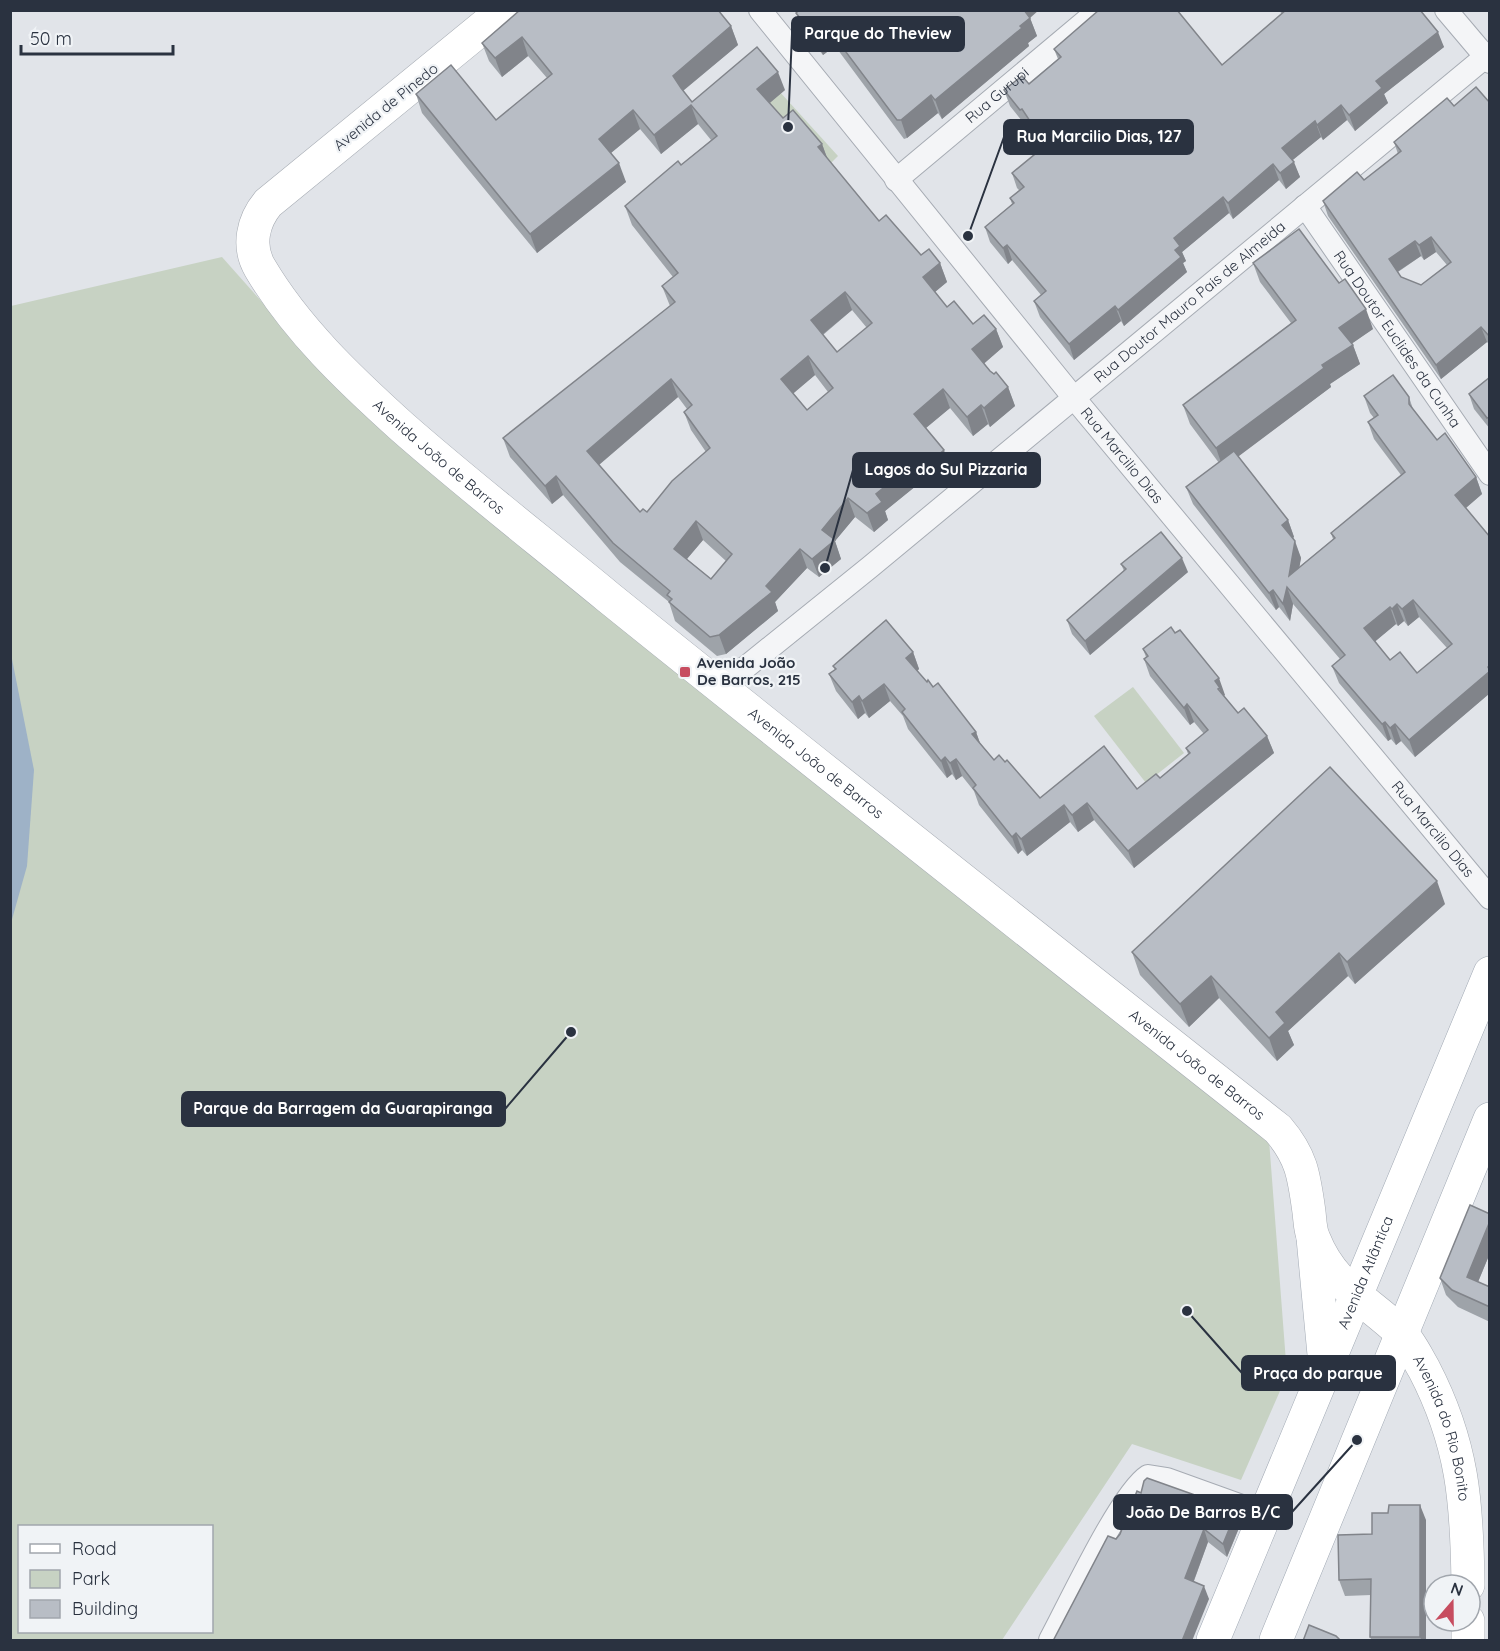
<svg xmlns="http://www.w3.org/2000/svg" width="1500" height="1651" viewBox="0 0 1500 1651" font-family="Quicksand,sans-serif">
  <style>
    .green { fill: #c7d2c3; fill-rule: evenodd }
    .water { fill: #9eb2c7 }
    .lines { fill: none; stroke-linecap: round; stroke-linejoin: round }
    .street-casing { stroke: #a6abb3; stroke-width: 24 }
    .secondary-casing { stroke: #a6abb3; stroke-width: 34 }
    .primary-casing { stroke: #a1a9b4; stroke-width: 34 }
    .street { stroke: #f4f5f7; stroke-width: 22 }
    .secondary { stroke: #fff; stroke-width: 33 }
    .primary { stroke: #fff; stroke-width: 33 }
    .wall { fill: #9ea3a9; fill-rule: evenodd }
    .shaded-wall { fill: #81848a }
    .building { fill: #b8bdc5; stroke: #81848a; stroke-width: 1.5; fill-rule: evenodd }
    .poi-dot { fill: #c74d60; stroke: #f0f3f6; stroke-width: 2 }
    .labels { text-anchor: middle; stroke-width: 4.5; stroke-linejoin: round; paint-order: stroke }
    .street-label { font-size: 15px; fill: #2a3240; stroke: #f0f3f6 }
    .poi-label { font-size: 15px; font-weight: bold; fill: #2a3240; stroke: #f0f3f6; text-anchor: start }
    .leader { fill: none; stroke: #2a3240; stroke-width: 2 }
    .callout-dot { fill: #2a3240; stroke: #f0f3f6; stroke-width: 2 }
    .callout { fill: #2a3240; stroke: #2a3240; stroke-width: 2 }
    .callout-label { font-size: 16px; text-anchor: middle; font-weight: bold; fill: #fff }
  </style>
  <rect width="100%" height="100%" fill="#e1e4e9"/>
  <g class="green">
    <polygon points="760,70 838,156 820,174 731,98"/>
    <path d="M 222,257 L 343,393 L 1269,1140 L 1287,1375 L 1241,1480 L 1132,1444 L 1002,1640 L 11,1640 L 11,306 ZM 20,1526 L 212,1526 L 212,1632 L 20,1632 Z"/>
    <polygon points="1133,687 1184,753 1146,783 1094,716"/>
  </g>
  <polygon class="water" points="10,649 34,770 27,866 11,923"/>
  <g class="lines">
    <g class="street-casing">
      <g id="street">
        <path id="s1" d="M 760,10 L 1074,398 L 1490,898"/>
        <polyline points="1446,10 1490,62"/>
        <path id="s2" d="M 896,180 L 1099,10"/>
        <path id="s3" d="M 1305,206 L 1490,474"/>
        <path id="s4" d="M 720,688 L 870,567 L 1490,53"/>
        <path d="M 1050,1640 C 1068,1607 1121,1493 1148,1476 L 1167,1479 L 1267,1515"/>
      </g>
    </g>
    <g class="secondary-casing">
      <g id="secondary">
        <path id="s5" d="M 504,10 L 268,203 C 253,221 247,246 260,268 C 296,329 349,379 401,426 C 468,485 539,540 608,597 C 830,776 1054,952 1278,1129 C 1302,1157 1304,1176 1309,1212 C 1310,1220 1310,1231 1314,1239 C 1332,1285 1366,1300 1399,1331 C 1409,1340 1417,1357 1424,1369 C 1463,1444 1467,1502 1468,1585"/>
        <polyline points="1468,1621 1468,1640"/>
      </g>
    </g>
    <g class="primary-casing">
      <g id="primary">
        <polyline points="1313,1238 1325,1365"/>
        <path id="s6" d="M 1213,1640 L 1490,973"/>
        <polyline points="1276,1640 1490,1119"/>
      </g>
    </g>
    <use href="#street" class="street"/>
    <use href="#secondary" class="secondary"/>
    <use href="#primary" class="primary"/>
  </g>
  <g class="wall">
    <path d="M 520,10 L 731,26 L 738,45 L 683,91 L 692,102 L 785,90 L 769,103 L 783,118 L 822,144 L 827,158 L 879,221 L 921,255 L 940,263 L 947,282 L 935,292 L 947,307 L 973,324 L 996,329 L 1003,347 L 984,363 L 990,371 L 1008,387 L 1015,406 L 990,427 L 988,424 L 973,436 L 950,408 L 926,428 L 950,469 L 933,483 L 927,477 L 885,511 L 888,520 L 874,532 L 855,517 L 835,541 L 841,559 L 819,577 L 807,568 L 775,602 L 778,611 L 726,654 L 717,656 L 675,621 L 669,602 L 620,562 L 563,495 L 552,504 L 510,457 L 503,438 L 670,306 L 662,286 L 673,277 L 632,225 L 625,206 L 681,165 L 711,140 L 698,124 L 661,154 L 640,129 L 611,153 L 626,182 L 537,253 L 422,113 L 416,94 L 496,120 L 547,78 L 528,56 L 502,77 L 489,61 L 482,43 ZM 852,310 L 867,328 L 837,352 L 823,335 ZM 815,375 L 828,392 L 807,410 L 793,393 ZM 678,397 L 687,409 L 684,412 L 691,430 L 706,452 L 647,512 L 640,512 L 599,465 ZM 703,540 L 726,561 L 711,579 L 687,559 Z"/>
    <polygon points="1279,10 1420,10 1444,47 1384,94 1388,103 1355,131 1347,120 1323,140 1321,137 1292,160 1300,177 1286,189 1279,180 1233,219 1229,213 1182,252 1186,261 1183,263 1187,272 1124,326 1121,321 1074,360 1040,317 1034,301 1041,295 1012,260 1008,264 990,242 985,227 1012,204 1010,198 1020,191 1017,188 1012,173 1043,147 1028,125 1026,126 1010,106 1004,90 1029,84 1058,59 1054,49 1222,65 1282,14"/>
    <polygon points="796,13 1030,18 1037,36 1028,43 1029,46 942,119 938,113 907,138 904,139 835,46 823,55 803,31"/>
    <path d="M 1490,103 L 1490,345 L 1487,342 L 1441,379 L 1328,216 L 1323,201 L 1364,180 L 1398,154 L 1394,142 L 1454,106 ZM 1436,252 L 1447,265 L 1421,285 L 1401,277 L 1398,272 L 1421,256 L 1424,260 Z"/>
    <path d="M 1253,263 L 1373,329 L 1352,343 L 1360,364 L 1330,384 L 1331,387 L 1238,456 L 1288,520 L 1294,537 L 1293,538 L 1301,558 L 1299,567 L 1333,539 L 1331,533 L 1401,475 L 1374,439 L 1368,422 L 1374,418 L 1370,413 L 1364,396 L 1409,397 L 1413,409 L 1437,440 L 1476,477 L 1482,494 L 1466,508 L 1490,537 L 1490,693 L 1415,757 L 1401,741 L 1396,745 L 1391,739 L 1388,741 L 1339,683 L 1332,666 L 1340,659 L 1293,604 L 1290,621 L 1279,607 L 1276,610 L 1193,504 L 1186,487 L 1219,463 L 1190,424 L 1183,405 L 1291,323 L 1260,282 ZM 1419,617 L 1447,648 L 1417,673 L 1390,660 L 1375,641 L 1396,624 L 1398,626 L 1404,621 L 1408,626 Z"/>
    <polygon points="1490,377 1490,429 1474,409 1469,394"/>
    <polygon points="1121,564 1188,572 1090,655 1072,634 1067,620 1124,571"/>
    <polygon points="1143,649 1225,695 1224,696 1238,713 1267,736 1274,753 1134,868 1094,820 1078,832 1070,822 1027,856 1022,850 1018,854 979,805 974,791 962,776 956,780 952,774 947,778 908,729 903,716 890,701 869,718 865,713 858,719 836,691 829,674 835,670 833,666 913,652 919,669 917,671 927,682 933,687 976,732 980,743 994,760 1005,762 1040,798 1137,789 1160,778 1188,754 1186,748 1204,734 1194,722 1190,725 1150,676 1144,659 1146,657"/>
    <polygon points="1445,904 1355,984 1348,976 1288,1031 1294,1045 1277,1061 1219,998 1189,1027 1140,975 1132,952"/>
    <polygon points="1490,1221 1490,1253 1478,1282 1490,1287 1490,1322 1458,1307 1446,1295 1440,1278"/>
    <polygon points="1141,1493 1237,1510 1241,1523 1227,1557 1208,1542 1194,1581 1209,1599 1116,1539 1120,1534"/>
    <polygon points="1426,1520 1426,1641 1372,1641 1370,1637 1371,1595 1345,1596 1339,1580 1372,1534"/>
  </g>
  <g class="shaded-wall">
    <polygon points="1021,10 1039,10 1030,18 1037,36 1028,43 1029,46 942,119 935,100 1020,26"/>
    <polygon points="731,26 738,45 679,94 673,76"/>
    <polygon points="828,28 835,46 823,55 816,37"/>
    <polygon points="1438,32 1444,47 1384,94 1388,103 1355,131 1349,115 1376,81"/>
    <polygon points="522,37 528,56 502,77 495,58"/>
    <polygon points="778,72 785,90 764,108 757,89"/>
    <polygon points="931,95 938,113 907,138 901,120"/>
    <polygon points="691,105 698,124 661,154 654,135"/>
    <polygon points="1341,105 1347,120 1323,140 1317,125"/>
    <polygon points="633,110 640,129 606,157 599,139"/>
    <polygon points="1315,121 1321,137 1288,164 1282,148"/>
    <polygon points="822,144 829,163 818,147"/>
    <polygon points="1294,162 1300,177 1286,189 1280,173"/>
    <polygon points="619,163 626,182 537,253 530,234"/>
    <polygon points="1273,164 1279,180 1233,219 1228,203"/>
    <polygon points="1223,197 1229,213 1182,252 1186,261 1183,263 1187,272 1124,326 1118,310 1175,250 1174,238"/>
    <polygon points="1431,237 1436,252 1424,260 1419,245"/>
    <polygon points="1415,241 1421,256 1394,274 1389,259"/>
    <polygon points="1007,245 1012,260 1008,264 1003,248"/>
    <polygon points="940,263 947,282 930,296 923,277"/>
    <polygon points="845,292 852,310 817,339 811,320"/>
    <polygon points="1115,306 1121,321 1074,360 1069,344"/>
    <polygon points="1366,309 1373,329 1347,347 1339,328"/>
    <polygon points="1481,327 1487,342 1441,379 1436,365"/>
    <polygon points="996,329 1003,347 979,368 972,349"/>
    <polygon points="1353,345 1360,364 1330,384 1331,387 1223,468 1216,448 1322,365"/>
    <polygon points="808,356 815,375 788,398 781,379"/>
    <polygon points="671,379 678,397 594,469 587,451"/>
    <polygon points="1008,387 1015,406 990,427 984,408"/>
    <polygon points="943,389 950,408 921,432 914,414"/>
    <polygon points="981,405 988,424 973,436 967,417"/>
    <polygon points="944,450 950,469 933,483 926,465"/>
    <polygon points="920,458 927,477 885,511 888,520 874,532 867,513 876,494"/>
    <polygon points="556,476 563,495 552,504 545,486"/>
    <polygon points="1476,477 1482,494 1461,512 1455,495"/>
    <polygon points="848,498 855,517 835,541 841,559 819,577 812,559 822,530"/>
    <polygon points="1288,520 1294,537 1288,542 1282,525"/>
    <polygon points="696,521 703,540 680,567 674,549"/>
    <polygon points="1295,541 1301,558 1295,593 1289,576"/>
    <polygon points="800,549 807,568 775,602 778,611 726,654 719,635"/>
    <polygon points="1182,558 1188,572 1090,655 1085,641"/>
    <polygon points="1287,587 1293,604 1290,621 1283,604"/>
    <polygon points="1273,590 1279,607 1276,610 1269,593"/>
    <polygon points="1413,600 1419,617 1408,626 1402,609"/>
    <polygon points="1397,604 1404,621 1398,626 1392,609"/>
    <polygon points="1390,607 1396,624 1371,645 1364,628"/>
    <polygon points="913,652 919,669 913,675 906,658"/>
    <polygon points="1490,666 1490,693 1415,757 1409,740"/>
    <polygon points="1219,678 1225,695 1223,696 1227,705 1215,681"/>
    <polygon points="884,684 890,701 869,718 862,701"/>
    <polygon points="859,696 865,713 858,719 852,702"/>
    <polygon points="1187,704 1194,722 1190,725 1184,708"/>
    <polygon points="1385,722 1391,739 1388,741 1382,724"/>
    <polygon points="1395,724 1401,741 1396,745 1390,728"/>
    <polygon points="976,732 982,749 972,734"/>
    <polygon points="1267,736 1274,753 1134,868 1128,851"/>
    <polygon points="945,757 952,774 947,778 941,761"/>
    <polygon points="956,759 962,776 956,780 950,763"/>
    <polygon points="1087,803 1094,820 1078,832 1072,815"/>
    <polygon points="1064,805 1070,822 1027,856 1021,839"/>
    <polygon points="1016,833 1022,850 1018,854 1012,837"/>
    <polygon points="1437,881 1445,904 1355,984 1347,962"/>
    <polygon points="1339,953 1348,976 1288,1031 1294,1045 1277,1061 1269,1038 1276,1012"/>
    <polygon points="1211,976 1219,998 1189,1027 1180,1004"/>
    <polygon points="1490,1221 1490,1253 1473,1294 1467,1277"/>
    <polygon points="1420,1505 1426,1520 1426,1641 1422,1641 1420,1637"/>
    <polygon points="1237,1510 1241,1523 1227,1557 1223,1544"/>
    <polygon points="1204,1529 1208,1542 1190,1591 1185,1578"/>
    <polygon points="1204,1586 1209,1599 1192,1641 1182,1641"/>
  </g>
  <g class="building">
    <path d="M 520,10 L 718,10 L 731,26 L 673,76 L 681,88 L 692,102 L 757,47 L 778,72 L 757,89 L 783,118 L 793,110 L 822,144 L 818,147 L 879,221 L 886,215 L 921,255 L 929,249 L 940,263 L 923,277 L 947,307 L 954,301 L 973,324 L 984,315 L 996,329 L 972,349 L 990,371 L 994,374 L 996,372 L 1008,387 L 984,408 L 981,405 L 967,417 L 943,389 L 914,414 L 944,450 L 926,465 L 920,458 L 876,494 L 882,502 L 867,513 L 848,498 L 822,530 L 835,540 L 812,559 L 800,549 L 766,586 L 772,592 L 719,635 L 710,637 L 669,602 L 672,599 L 667,595 L 670,591 L 613,543 L 556,476 L 545,486 L 503,438 L 675,302 L 662,286 L 678,273 L 625,206 L 678,161 L 681,165 L 717,136 L 691,105 L 654,135 L 633,110 L 599,139 L 619,163 L 530,234 L 416,94 L 451,65 L 496,120 L 552,74 L 522,37 L 495,58 L 482,43 ZM 845,292 L 872,323 L 837,352 L 811,320 ZM 808,356 L 833,388 L 807,410 L 781,379 ZM 671,379 L 692,405 L 684,412 L 710,448 L 672,481 L 647,512 L 643,509 L 640,512 L 587,451 ZM 696,521 L 732,554 L 711,579 L 674,549 Z"/>
    <polygon points="799,10 1024,10 1030,18 1020,26 1022,28 935,100 931,95 901,120 897,120 828,28 816,37 796,13"/>
    <polygon points="1099,10 1177,10 1222,65 1286,10 1420,10 1438,32 1376,81 1382,88 1349,115 1341,105 1317,125 1315,121 1282,148 1294,162 1280,173 1273,164 1228,203 1223,197 1174,238 1180,246 1175,250 1181,257 1118,310 1115,306 1069,344 1034,301 1046,291 1007,245 1003,248 985,227 1014,203 1010,198 1024,187 1012,173 1046,145 1022,109 1020,110 1004,90 1022,76 1029,84 1061,57 1054,49"/>
    <path d="M 1476,87 L 1490,103 L 1490,337 L 1481,327 L 1436,365 L 1323,201 L 1357,172 L 1364,180 L 1401,151 L 1394,142 L 1447,98 L 1454,106 ZM 1431,237 L 1451,262 L 1421,285 L 1401,277 L 1389,259 L 1415,241 L 1419,245 Z"/>
    <polygon points="1299,229 1339,283 1345,279 1366,309 1339,328 1353,345 1322,365 1324,368 1216,448 1183,405 1296,320 1253,263"/>
    <path d="M 1393,375 L 1409,397 L 1409,404 L 1437,440 L 1445,433 L 1476,477 L 1455,495 L 1490,537 L 1490,666 L 1488,667 L 1490,671 L 1409,740 L 1395,724 L 1390,728 L 1385,722 L 1382,724 L 1332,666 L 1345,655 L 1287,587 L 1283,604 L 1273,590 L 1269,593 L 1186,487 L 1234,451 L 1288,520 L 1282,525 L 1295,541 L 1289,576 L 1335,538 L 1331,533 L 1405,472 L 1368,422 L 1378,415 L 1364,396 ZM 1413,600 L 1452,644 L 1417,673 L 1400,652 L 1390,660 L 1364,628 L 1390,607 L 1392,609 L 1397,604 L 1402,609 Z"/>
    <polygon points="1490,377 1490,417 1487,418 1469,394"/>
    <polygon points="1161,532 1182,558 1085,641 1067,620 1126,569 1121,564"/>
    <polygon points="886,620 913,652 906,658 927,682 928,680 933,687 938,683 976,732 972,734 994,760 999,755 1005,762 1007,760 1040,798 1104,746 1137,789 1156,774 1160,778 1190,753 1186,748 1208,730 1187,704 1184,708 1144,659 1148,656 1143,649 1171,627 1175,633 1180,630 1219,678 1215,681 1220,688 1218,689 1238,713 1244,708 1267,736 1128,851 1087,803 1072,815 1064,805 1021,839 1016,833 1012,837 973,788 976,785 956,759 950,763 945,757 941,761 902,712 905,709 884,684 862,701 859,696 852,702 829,674 836,669 833,666"/>
    <polygon points="1330,767 1437,881 1347,962 1339,953 1276,1012 1285,1023 1269,1038 1211,976 1180,1004 1132,952"/>
    <polygon points="1470,1205 1490,1214 1490,1221 1467,1277 1490,1287 1490,1307 1452,1290 1440,1278"/>
    <polygon points="1147,1478 1237,1510 1223,1544 1204,1529 1185,1578 1204,1586 1182,1641 1053,1641 1108,1536 1116,1539 1120,1534 1137,1491 1141,1493 1144,1481"/>
    <polygon points="1389,1505 1420,1505 1420,1637 1370,1637 1371,1579 1339,1580 1338,1535 1372,1534 1372,1513 1388,1513"/>
    <polygon points="1309,1625 1336,1636 1341,1641 1303,1641"/>
  </g>
  <rect class="poi-dot" x="679" y="666" width="12" height="12" rx="3"/>
  <g class="labels">
    <g class="street-label">
      <text dy="5" stroke="none"><textPath href="#s2" startOffset="132">Rua Gurupi</textPath></text>
      <text transform="translate(386 107) rotate(-39)" y="5">Avenida de Pinedo</text>
      <text dy="5" stroke="none"><textPath href="#s4" startOffset="608">Rua Doutor Mauro Pais de Almeida</textPath></text>
      <text dy="5" stroke="none"><textPath href="#s3" startOffset="162">Rua Doutor Euclides da Cunha</textPath></text>
      <text dy="5" stroke="none"><textPath href="#s5" startOffset="636">Avenida João de Barros</textPath></text>
      <text dy="5" stroke="none"><textPath href="#s1" startOffset="574">Rua Marcilio Dias</textPath></text>
      <text dy="5" stroke="none"><textPath href="#s5" startOffset="1122">Avenida João de Barros</textPath></text>
      <text dy="5" stroke="none"><textPath href="#s1" startOffset="1060">Rua Marcilio Dias</textPath></text>
      <text dy="5" stroke="none"><textPath href="#s5" startOffset="1608">Avenida João de Barros</textPath></text>
      <text dy="5" stroke="none"><textPath href="#s6" startOffset="398">Avenida Atlântica</textPath></text>
      <text dy="5" stroke="none"><textPath href="#s5" startOffset="2064">Avenida do Rio Bonito</textPath></text>
    </g>
    <g class="poi-label">
      <text x="697" y="668">Avenida João<tspan x="697" dy="17">De Barros, 215</tspan></text>
    </g>
  </g>
  <path class="leader" d="M788 127L792 34M968 236L1004 137M825 568L853 470M571 1032L505 1109M1187 1311L1242 1373M1357 1440L1292 1512"/>
  <g class="callout-dot">
    <circle cx="788" cy="127" r="6"/>
    <circle cx="968" cy="236" r="6"/>
    <circle cx="825" cy="568" r="6"/>
    <circle cx="571" cy="1032" r="6"/>
    <circle cx="1187" cy="1311" r="6"/>
    <circle cx="1357" cy="1440" r="6"/>
  </g>
  <g class="callout">
    <rect x="792" y="17" width="172" height="34" rx="6"/>
    <rect x="1004" y="120" width="189" height="34" rx="6"/>
    <rect x="853" y="453" width="187" height="34" rx="6"/>
    <rect x="182" y="1092" width="323" height="34" rx="6"/>
    <rect x="1242" y="1356" width="153" height="34" rx="6"/>
    <rect x="1114" y="1495" width="178" height="34" rx="6"/>
  </g>
  <g class="callout-label">
    <text x="878" y="39">Parque do Theview</text>
    <text x="1099" y="142">Rua Marcilio Dias, 127</text>
    <text x="946" y="475">Lagos do Sul Pizzaria</text>
    <text x="343" y="1114">Parque da Barragem da Guarapiranga</text>
    <text x="1318" y="1379">Praça do parque</text>
    <text x="1203" y="1518">João De Barros B/C</text>
  </g>
  <rect width="1500" height="1651" fill="none" stroke="#2a3240" stroke-width="24"/>
  <rect x="18" y="1525" width="195" height="108" fill="#f0f3f6" stroke="#a1a6ad" stroke-width="1.5"/>
  <rect x="30" y="1544" width="30" height="9" fill="#ffffff" stroke="#a1a6ad" stroke-width="1.5"/>
  <text x="72" y="1555" font-size="18" fill="#2a3240">Road</text>
  <rect x="30" y="1570" width="30" height="18" fill="#c7d2c3" stroke="#a1a6ad" stroke-width="1.5"/>
  <text x="72" y="1585" font-size="18" fill="#2a3240">Park</text>
  <rect x="30" y="1600" width="30" height="18" fill="#b8bdc5" stroke="#a1a6ad" stroke-width="1.5"/>
  <text x="72" y="1615" font-size="18" fill="#2a3240">Building</text>
  <g transform="translate(1452 1603) rotate(20)"><circle r="28" fill="#f0f3f6" stroke="#a1a6ad" stroke-width="1.5"/>
  <path d="M0-4.5L10 22L0 15L-10 22Z" fill="#c74d60"/>
  <text y="-9" font-size="16" font-weight="bold" text-anchor="middle" fill="#2a3240">N</text>
  </g>
  <path d="M21 45v9h152v-9" fill="none" stroke="#2a3240" stroke-width="3"/>
  <text x="30" y="45" font-size="18" fill="#2a3240" stroke="#f0f3f6" stroke-width="4.5" paint-order="stroke">50 m</text>
</svg>
